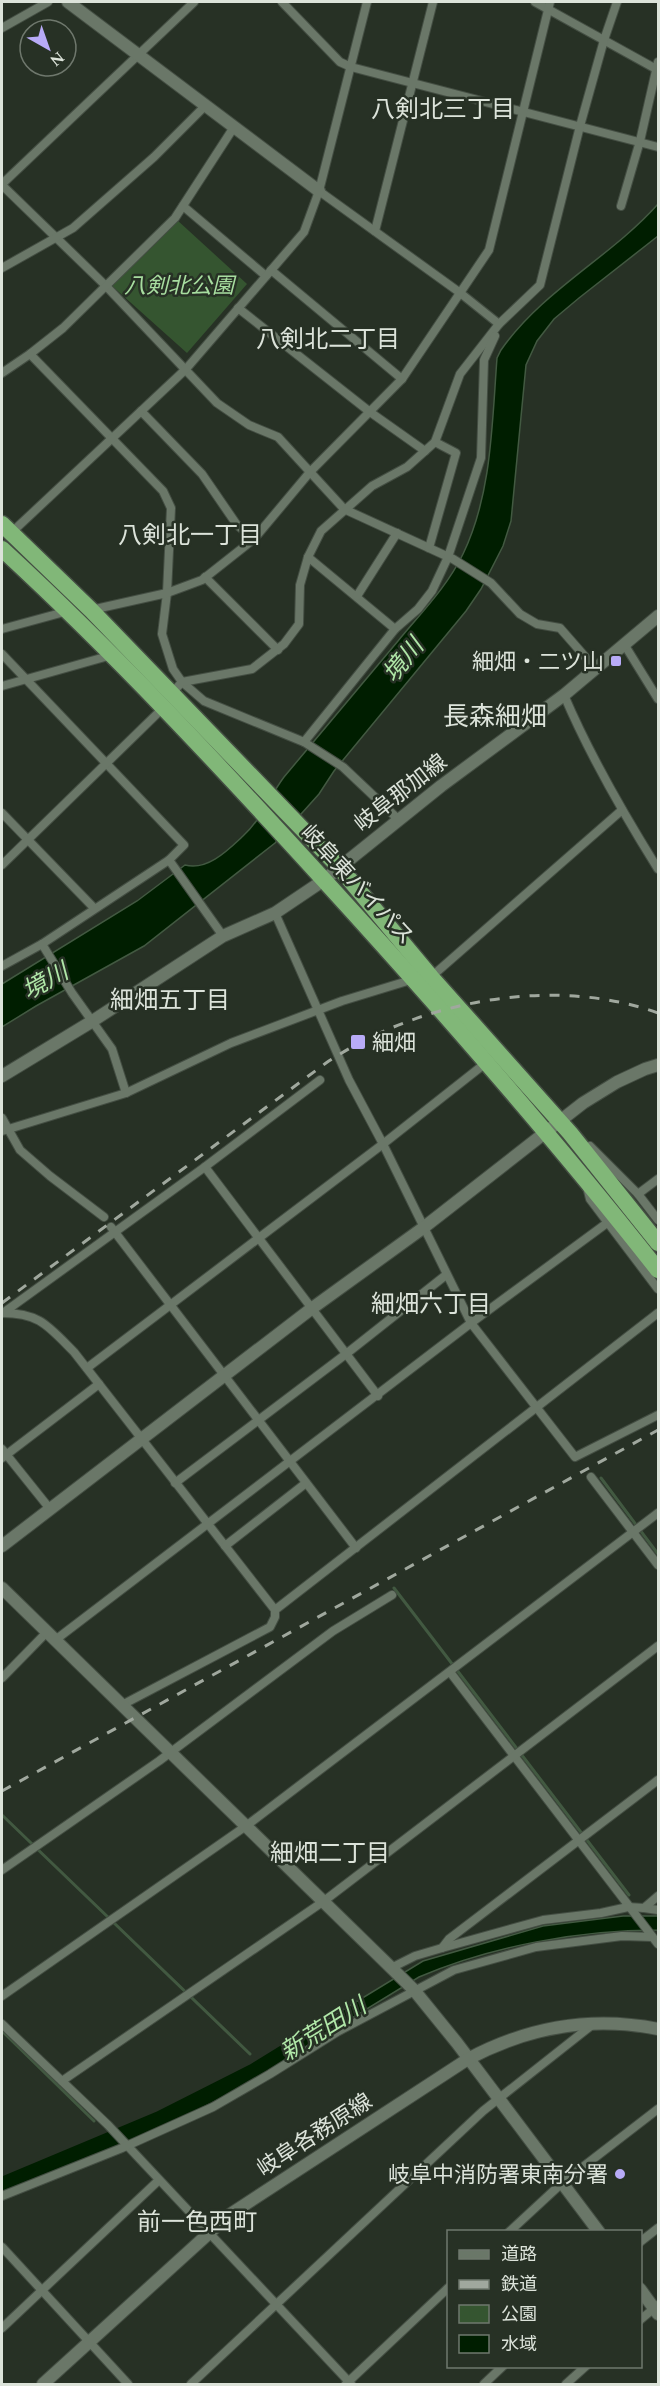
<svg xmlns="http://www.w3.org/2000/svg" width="660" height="2386" viewBox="0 0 660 2386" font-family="Spectral,'Noto Sans JP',serif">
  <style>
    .green { fill: #355530 }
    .water { fill: #001e00; stroke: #425941; stroke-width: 1.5 }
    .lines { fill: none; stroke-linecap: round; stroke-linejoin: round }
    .stream { stroke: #425941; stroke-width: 3 }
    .river { stroke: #001e00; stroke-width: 16 }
    .street-casing { stroke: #444e43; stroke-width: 10 }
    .secondary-casing { stroke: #444e43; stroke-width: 14 }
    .highway-casing { stroke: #444e43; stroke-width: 19 }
    .street { stroke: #6a7768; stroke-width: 8 }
    .secondary { stroke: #6a7768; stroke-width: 12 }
    .highway { stroke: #81b778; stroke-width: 16 }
    .rail { stroke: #a0a89e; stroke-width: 3; stroke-dasharray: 10 10; stroke-linecap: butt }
    .poi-dot { fill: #b8abf7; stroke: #273125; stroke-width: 2 }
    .labels { text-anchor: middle; stroke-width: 5; stroke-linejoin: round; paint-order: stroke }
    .park-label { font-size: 22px; font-style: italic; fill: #a7dd9f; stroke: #273125 }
    .poi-label { font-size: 22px; fill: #dce3da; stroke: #273125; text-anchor: end }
    .street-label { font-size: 22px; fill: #dce3da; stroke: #273125 }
    .neighbourhood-label { font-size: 24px; fill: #dce3da; stroke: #273125 }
    .water-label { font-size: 24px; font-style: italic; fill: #b0e7a8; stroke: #273125 }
    .quarter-label { font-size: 26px; fill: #dce3da; stroke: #273125 }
  </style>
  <rect width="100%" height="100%" fill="#273125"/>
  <polygon class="green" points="177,220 247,284 187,353 111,285"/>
  <g class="water">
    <path d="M 658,204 L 658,236 L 579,298 L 554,319 L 537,341 L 526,365 L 511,521 L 503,546 L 481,589 L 466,611 L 334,771 L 319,794 L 275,843 L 144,946 L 36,1006 L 2,1027 L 2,984 L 137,901 L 185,865 C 207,871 227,851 243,836 C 261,820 269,797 284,777 C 322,732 360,686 398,641 C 421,613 447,587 463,554 C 492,494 492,423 497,358 L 501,350 C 543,290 611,257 658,204 Z"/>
    <path d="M 623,1916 L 658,1916 L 658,1930 C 580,1930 491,1946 419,1977 L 311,2043 L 305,2033 L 423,1961 L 543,1926 Z"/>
  </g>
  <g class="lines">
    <g class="stream">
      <polyline points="601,1478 658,1554"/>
      <polyline points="394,1588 629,1895"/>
      <polyline points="2,1815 250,2054"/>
      <polyline points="2,2031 94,2121"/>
    </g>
    <polyline class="river" points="2,2185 160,2119 253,2072 326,2027"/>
    <g class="street-casing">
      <g id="street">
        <polyline points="282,2 340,62 351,67 658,147"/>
        <polyline points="535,2 658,70"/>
        <polyline points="2,28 48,2"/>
        <polyline points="2,184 194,2"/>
        <polyline points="2,185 106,286 217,403 249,425 278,437 344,509 453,559 491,583 520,614 537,624 560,628 595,668"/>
        <polyline points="319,191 459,292 499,324"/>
        <polyline points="183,206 266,276"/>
        <polyline points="621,206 640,141 658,62"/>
        <polyline points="375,231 433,2"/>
        <polyline points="2,268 73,228 154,157 205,106"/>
        <polyline points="271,270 402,379"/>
        <polyline points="238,308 370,412 425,451"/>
        <polyline points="30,354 163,491 171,508 167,593 162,634 173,669 182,682 204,701 304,742 343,767 398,819"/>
        <polyline points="2,373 30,354 63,328 175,218 234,127"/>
        <polyline points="141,411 202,474 237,525 254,539"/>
        <polyline points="11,533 186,369 304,232 319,191 367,2"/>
        <polyline points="429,548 456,453 435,442"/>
        <polyline points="308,557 395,629"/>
        <polyline points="205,577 278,650"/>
        <polyline points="357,596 397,533"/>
        <polyline points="91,610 167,593 202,580 254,539 310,472 402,379 489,250 550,2"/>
        <polyline points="2,629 68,611"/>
        <polyline points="624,644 658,699"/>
        <polyline points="2,654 184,845 169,860 42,944 2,966"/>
        <polyline points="2,686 112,655"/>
        <polyline points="173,692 182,682 252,669 284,644 299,624 300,585 308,557 321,531 372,486 407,467 435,442 460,374 499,324 540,285 580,126 604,40 617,2"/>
        <path d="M 564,695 C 590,756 623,813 658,869"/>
        <polyline points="304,742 395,629 418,609 432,591 448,557 481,458 484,360 495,336"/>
        <polyline points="2,813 94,908"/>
        <polyline points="169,860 223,936"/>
        <polyline points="2,865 162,709"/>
        <polyline points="275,913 349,1080 383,1144 471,1323 575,1457 658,1415"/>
        <polyline points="42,944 72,993 112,1049 126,1093"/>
        <polyline points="431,977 622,810"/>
        <polyline points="2,1118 20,1150 50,1176 104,1217"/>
        <polyline points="2,1131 126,1093 231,1043 342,1001 414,979"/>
        <polyline points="590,1146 638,1194 658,1220"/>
        <polyline points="205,1167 378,1396"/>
        <polyline points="587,1187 590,1199 658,1289"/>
        <polyline points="638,1194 658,1179"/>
        <polyline points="111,1227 356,1548"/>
        <path d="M 2,1313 C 40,1313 48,1326 74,1352 L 275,1610 L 275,1617 L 270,1627 L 122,1705"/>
        <polyline points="3,1313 202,1169 320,1080"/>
        <polyline points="87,1368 383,1144 487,1062"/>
        <polyline points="2,1449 50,1509"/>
        <polyline points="2,1458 99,1384"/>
        <polyline points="591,1477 658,1565"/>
        <polyline points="175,1483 346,1354 446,1275"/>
        <polyline points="225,1546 306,1483"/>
        <polyline points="275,1610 658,1313"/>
        <polyline points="54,1641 471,1323 607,1223"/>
        <polyline points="450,1672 658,1944"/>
        <polyline points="2,1678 46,1633"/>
        <polyline points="2,1870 159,1761 333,1631 392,1595"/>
        <polyline points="644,1908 658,1910"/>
        <polyline points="442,1948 543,1920 601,1913 628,1907 644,1908 658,1896"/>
        <polyline points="393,1967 415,1956 442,1948 449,1939 658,1780"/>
        <polyline points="2,1996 246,1826 658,1513"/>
        <polyline points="2,2024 108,2125 351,2384"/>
        <polyline points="62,2081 324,1901 658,1646"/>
        <polyline points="2,2196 122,2148 213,2107 270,2074 337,2032 454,1970 536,1947 622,1936 652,1937"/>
        <polyline points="509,2232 562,2183 658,2109"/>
        <polyline points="640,2242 658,2228"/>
        <polyline points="2,2247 128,2384"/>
        <polyline points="640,2320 658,2305"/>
        <polyline points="2,2328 159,2180"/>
        <polyline points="191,2384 483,2111 592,2025"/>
        <polyline points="346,2384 448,2288"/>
        <polyline points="484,2384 503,2366"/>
        <polyline points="566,2384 586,2366"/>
      </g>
    </g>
    <g class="secondary-casing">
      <g id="secondary">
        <polyline points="68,2 319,191"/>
        <polyline points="2,1076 91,1022 223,936 275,913 324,880 441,786 564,695 658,616"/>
        <polyline points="2,1546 311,1309 423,1228 583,1103 617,1082 645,1069 658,1065"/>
        <polyline points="2,1588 414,1990 457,2043 599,2232"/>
        <polyline points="640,2289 658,2314"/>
        <path d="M 43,2384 L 229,2215 L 468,2059 C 528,2027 592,2016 658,2029"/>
      </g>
    </g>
    <g class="highway-casing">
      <g id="highway">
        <polyline points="2,524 91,610 340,868 431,977 570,1133 658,1243"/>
        <path d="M 2,549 C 115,653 220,766 323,879 C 439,1006 552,1135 658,1270"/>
      </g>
    </g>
    <use href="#street" class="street"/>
    <use href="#secondary" class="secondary"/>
    <use href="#highway" class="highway"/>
    <g class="rail">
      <path d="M 2,1303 L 326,1063 C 418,1001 553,975 658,1013"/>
      <polyline points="2,1791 658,1430"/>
    </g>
  </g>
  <g class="poi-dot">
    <rect x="610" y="655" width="12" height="12" rx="3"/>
    <rect x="350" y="1034" width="16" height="16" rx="3"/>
    <circle cx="620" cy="2174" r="6"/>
  </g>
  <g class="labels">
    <g class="park-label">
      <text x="179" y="293">八剣北公園</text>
    </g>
    <g class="poi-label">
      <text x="604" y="669">細畑・二ツ山</text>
      <text x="372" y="1050" text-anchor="start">細畑</text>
      <text x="608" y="2182">岐阜中消防署東南分署</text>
    </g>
    <g class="street-label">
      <text transform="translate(400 792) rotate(-38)" y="8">岐阜那加線</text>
      <text transform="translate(358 884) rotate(47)" y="8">岐阜東バイパス</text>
      <text transform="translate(314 2134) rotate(-33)" y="8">岐阜各務原線</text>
    </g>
    <g class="neighbourhood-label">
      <text x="443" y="117">八剣北三丁目</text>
      <text x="328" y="347">八剣北二丁目</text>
      <text x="190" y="543">八剣北一丁目</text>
      <text x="170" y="1008">細畑五丁目</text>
      <text x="431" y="1312">細畑六丁目</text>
      <text x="330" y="1861">細畑二丁目</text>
      <text x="197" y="2230">前一色西町</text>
    </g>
    <g class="water-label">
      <text transform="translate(403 660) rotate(-51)" y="8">境川</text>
      <text transform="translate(45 981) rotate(-29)" y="8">境川</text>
      <text transform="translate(323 2029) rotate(-32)" y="8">新荒田川</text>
    </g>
    <g class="quarter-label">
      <text x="495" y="725">長森細畑</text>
    </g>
  </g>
  <rect width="660" height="2386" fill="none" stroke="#dce3da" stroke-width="6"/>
  <rect x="447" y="2230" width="195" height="138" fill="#273125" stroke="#6f786d" stroke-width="1.5"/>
  <rect x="459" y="2250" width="30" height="9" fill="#6a7768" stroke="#6f786d" stroke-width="1.5"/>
  <text x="501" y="2260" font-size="18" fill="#dce3da">道路</text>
  <rect x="459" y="2280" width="30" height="9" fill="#a0a89e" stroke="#6f786d" stroke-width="1.5"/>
  <text x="501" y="2290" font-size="18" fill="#dce3da">鉄道</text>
  <rect x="459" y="2305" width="30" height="18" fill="#355530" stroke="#6f786d" stroke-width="1.5"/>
  <text x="501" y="2320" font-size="18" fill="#dce3da">公園</text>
  <rect x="459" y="2335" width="30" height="18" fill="#001e00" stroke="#6f786d" stroke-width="1.5"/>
  <text x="501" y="2350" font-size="18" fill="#dce3da">水域</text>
  <g transform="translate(48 48) rotate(140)"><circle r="28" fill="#273125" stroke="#6f786d" stroke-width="1.5"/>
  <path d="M0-4.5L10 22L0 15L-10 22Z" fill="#b8abf7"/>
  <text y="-9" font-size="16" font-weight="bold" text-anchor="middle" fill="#dce3da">N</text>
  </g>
</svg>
